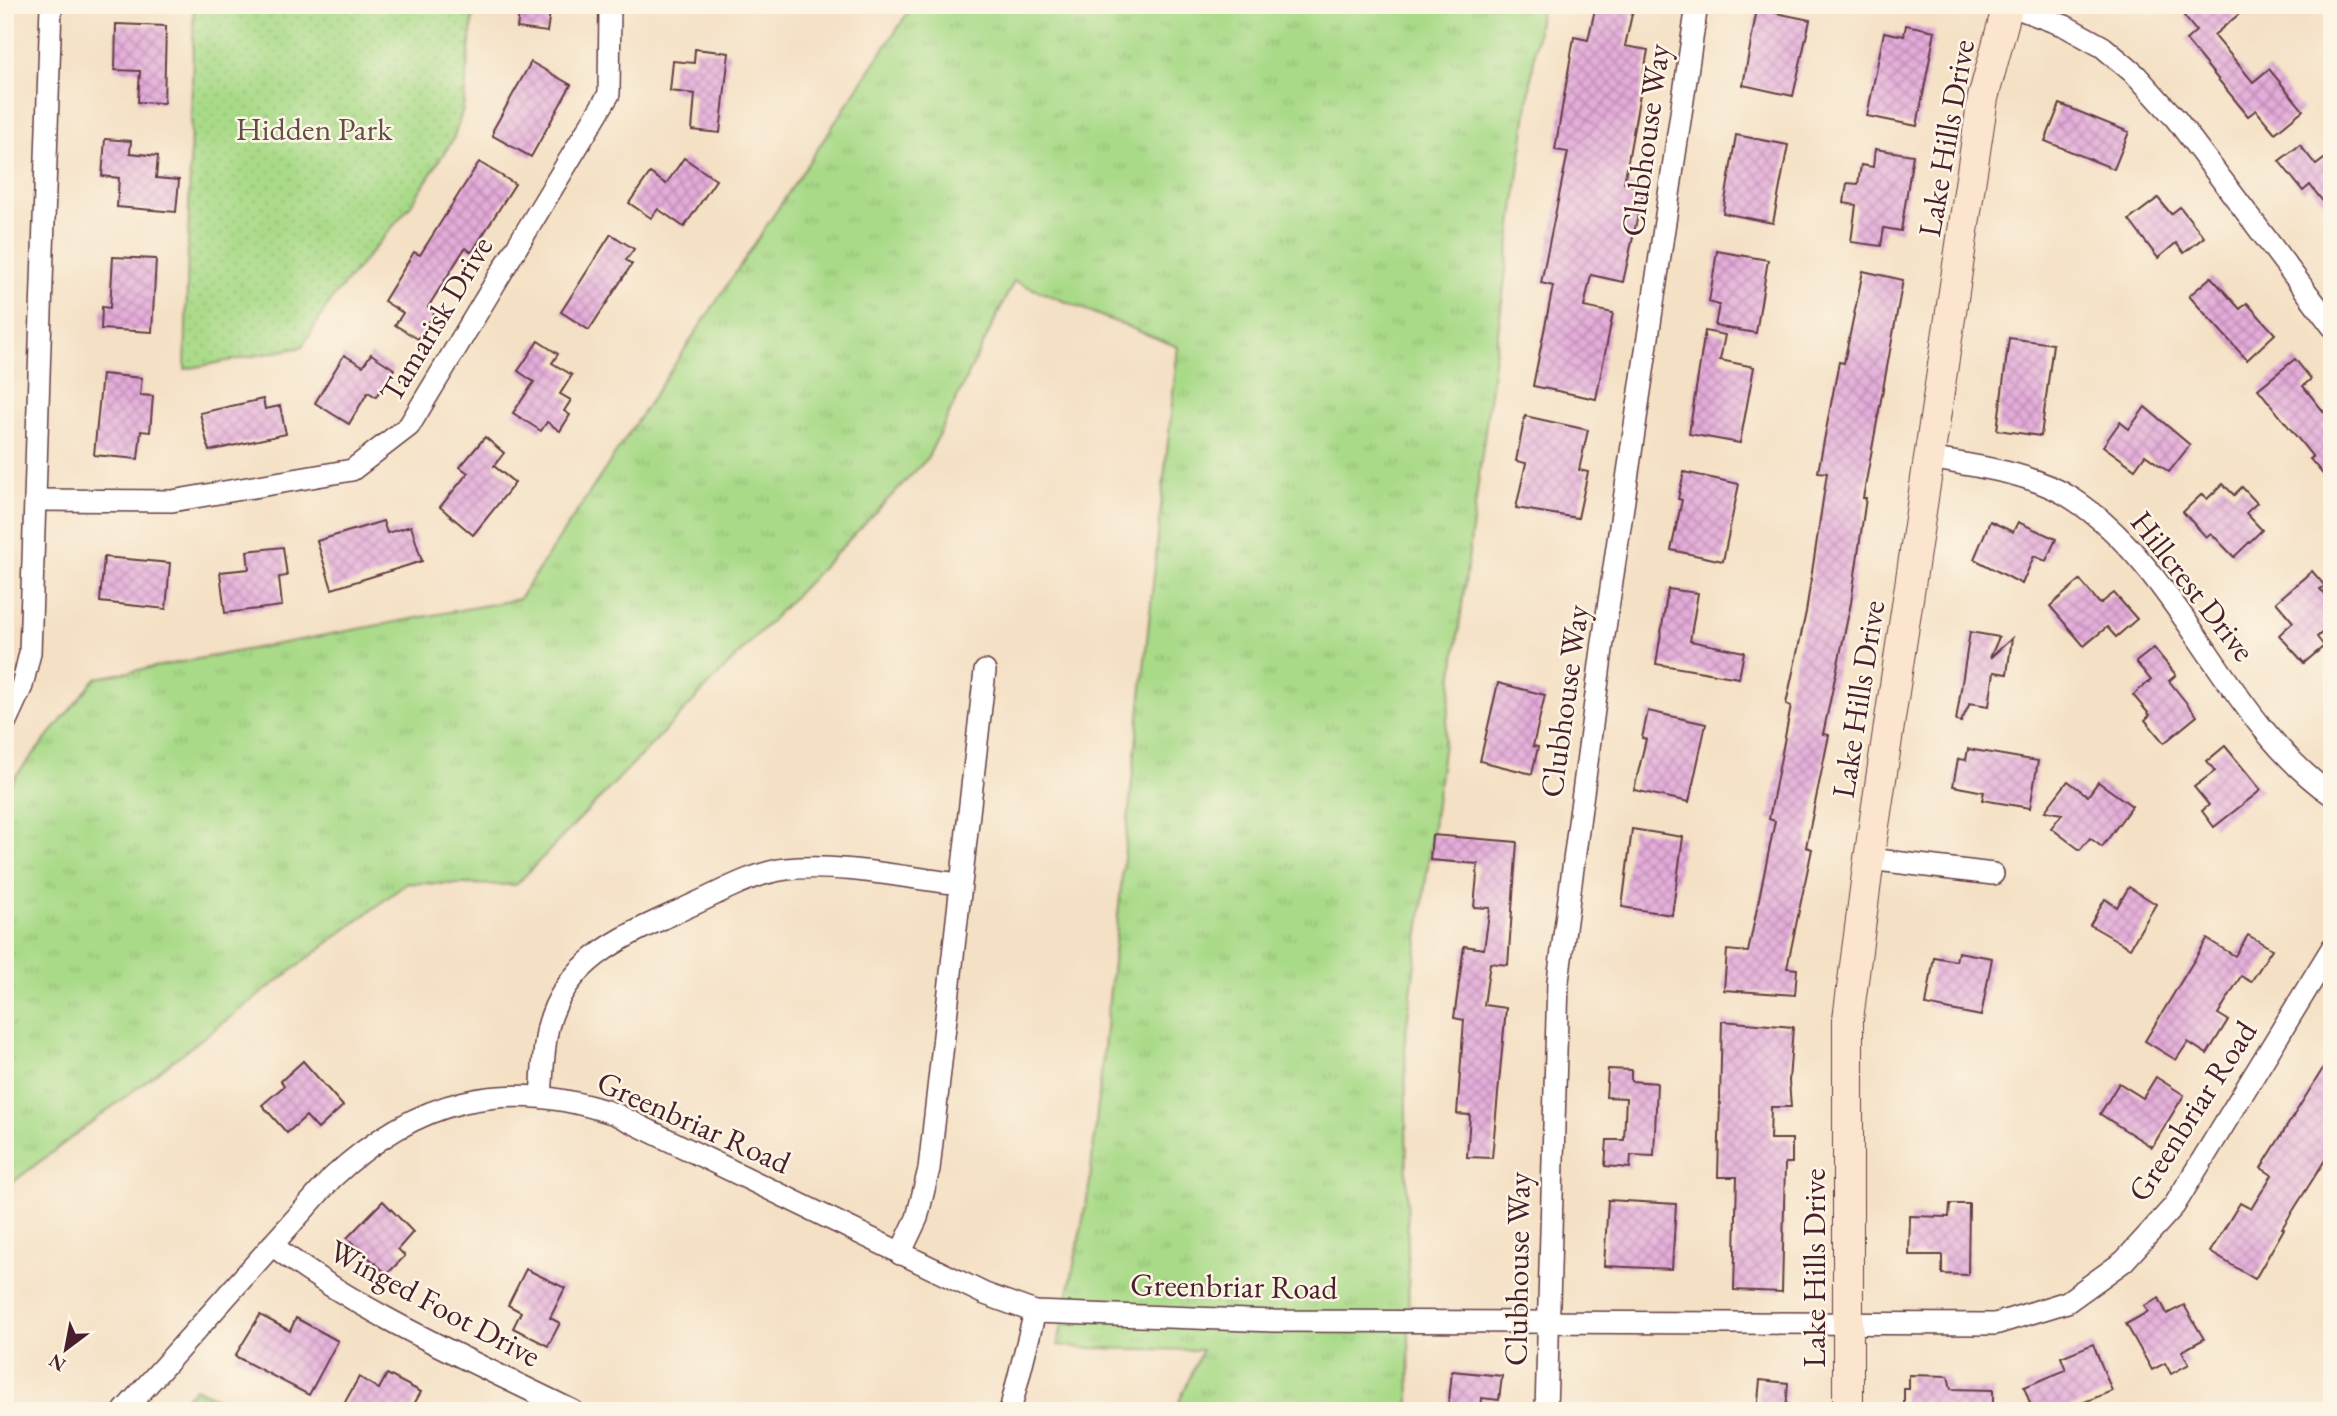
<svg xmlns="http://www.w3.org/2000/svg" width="2337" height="1416" viewBox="0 0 2337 1416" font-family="'EB Garamond',serif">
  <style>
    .grass { fill: url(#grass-tufts); stroke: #7a7c5a; stroke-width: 2 }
    .park { fill: url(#park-dots); stroke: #7a7c5a; stroke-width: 2 }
    .building { fill: url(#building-cross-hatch) }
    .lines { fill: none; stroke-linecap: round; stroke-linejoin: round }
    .street-casing { stroke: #643c42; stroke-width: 24 }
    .secondary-casing { stroke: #643c42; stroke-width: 32 }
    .street { stroke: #fff; stroke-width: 21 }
    .secondary { stroke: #fbe5cf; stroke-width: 30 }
    .labels { text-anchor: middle; stroke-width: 5; stroke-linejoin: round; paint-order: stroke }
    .park-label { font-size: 32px; fill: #624e42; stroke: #fcf5e5 }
    .street-label { font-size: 32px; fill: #4a1f2b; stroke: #fcf5e5 }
  </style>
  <defs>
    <pattern id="grass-tufts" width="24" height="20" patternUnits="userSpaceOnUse" patternTransform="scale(1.75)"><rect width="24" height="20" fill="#a9da88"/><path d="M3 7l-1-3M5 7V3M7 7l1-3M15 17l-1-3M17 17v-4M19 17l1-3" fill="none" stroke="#93bb76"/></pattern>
    <pattern id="park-dots" width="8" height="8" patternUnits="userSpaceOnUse" patternTransform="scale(1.75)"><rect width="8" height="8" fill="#a9da88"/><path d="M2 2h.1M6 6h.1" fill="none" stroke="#93bb76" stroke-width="1.8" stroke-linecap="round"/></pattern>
    <pattern id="building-cross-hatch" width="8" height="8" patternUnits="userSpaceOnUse" patternTransform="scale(1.75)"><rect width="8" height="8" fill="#e4acda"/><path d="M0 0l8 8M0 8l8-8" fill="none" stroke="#bb8bb1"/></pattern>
  </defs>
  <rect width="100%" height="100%" fill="#fcf5e5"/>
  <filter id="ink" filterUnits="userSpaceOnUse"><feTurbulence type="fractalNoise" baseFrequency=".0143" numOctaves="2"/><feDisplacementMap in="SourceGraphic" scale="14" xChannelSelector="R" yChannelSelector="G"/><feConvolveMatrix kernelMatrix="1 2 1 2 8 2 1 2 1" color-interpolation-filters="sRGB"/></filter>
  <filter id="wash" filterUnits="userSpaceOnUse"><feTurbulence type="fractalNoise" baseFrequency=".00686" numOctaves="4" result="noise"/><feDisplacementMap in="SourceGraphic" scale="28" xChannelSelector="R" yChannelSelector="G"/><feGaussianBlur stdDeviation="1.57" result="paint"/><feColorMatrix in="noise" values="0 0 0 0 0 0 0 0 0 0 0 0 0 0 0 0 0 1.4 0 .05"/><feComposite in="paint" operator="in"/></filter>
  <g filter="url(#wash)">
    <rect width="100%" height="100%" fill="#f4e0c4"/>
    <g class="grass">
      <polygon points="913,5 1541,5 1405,1039 1410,1411 1175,1411 1202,1350 1083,1348 1058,1345 1089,1189 1178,347 1014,281 927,459 516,885 407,883 5,1188 5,789 96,678 519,599"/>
      <polygon points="195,1388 243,1411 173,1411"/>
    </g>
    <polygon class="park" points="194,5 474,5 463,109 453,139 411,205 330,301 302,347 185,369"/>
    <g id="blocks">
      <g class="building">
        <polygon points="520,5 551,5 547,32 517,28"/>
        <polygon points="1596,5 1634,5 1625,46 1648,50 1624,183 1644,188 1623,282 1591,275 1584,307 1613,313 1596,399 1533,386 1553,286 1541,283 1568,152 1555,150 1574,37 1588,40"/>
        <polygon points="2198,5 2250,5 2214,35 2253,82 2269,69 2303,110 2275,133 2256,110 2248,116 2186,40 2196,31 2184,16"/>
        <polygon points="1757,9 1810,20 1793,96 1743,85"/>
        <polygon points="116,24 166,26 164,103 138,102 140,71 115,70"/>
        <polygon points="1906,25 1935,31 1917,126 1867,116 1884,32 1904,36"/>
        <polygon points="695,49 729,53 720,133 692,130 695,94 670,91 673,61 694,63"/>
        <polygon points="531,62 571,85 531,157 493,136 493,130"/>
        <polygon points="2060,104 2129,132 2114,169 2045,141"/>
        <polygon points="1736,135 1788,145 1773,223 1723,213"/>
        <polygon points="105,139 131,141 130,153 158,156 156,178 179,180 176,212 117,207 119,178 102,176"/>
        <polygon points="2300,145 2316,165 2332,153 2332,213 2310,185 2303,191 2279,161"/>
        <polygon points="1875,149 1913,155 1901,231 1884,228 1881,246 1851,242 1856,205 1844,203 1847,183 1858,184 1861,165 1873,167"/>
        <polygon points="684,158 716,180 684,227 658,209 651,218 629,203 650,173 666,184"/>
        <polygon points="479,162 515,184 472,252 465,248 428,307 435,312 418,339 395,325 403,313 384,301 414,252 420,255"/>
        <polygon points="2158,198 2171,214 2180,207 2204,237 2184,253 2176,243 2158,258 2129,220"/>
        <polygon points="611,234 634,249 626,260 632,264 589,330 561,312"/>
        <polygon points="1717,251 1768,260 1756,333 1715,326 1719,305 1709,302"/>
        <polygon points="113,257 156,259 152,332 101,329 102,307 110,308"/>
        <polygon points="1863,271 1903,280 1863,498 1866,498 1851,603 1823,734 1829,735 1806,847 1812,849 1787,968 1797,969 1795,995 1724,990 1727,950 1748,952 1775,821 1769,819 1791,706 1786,704 1806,612 1827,473 1818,472 1839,362 1844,363"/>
        <polygon points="2211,277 2240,309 2247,303 2275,334 2247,360 2189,296"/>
        <polygon points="1705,331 1725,335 1720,360 1754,367 1740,443 1689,434"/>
        <polygon points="2009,338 2053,344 2041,436 1997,430"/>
        <polygon points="538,341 558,354 552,363 572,375 560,394 571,400 564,411 570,415 560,431 547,422 541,431 513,413 534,382 518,371"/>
        <polygon points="371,354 394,369 376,397 368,392 349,424 315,403 344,355 363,366"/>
        <polygon points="2295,359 2311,379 2303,386 2332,422 2332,485 2310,459 2313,457 2258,389"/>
        <polygon points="102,374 142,378 140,395 153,396 150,432 141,431 138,459 94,455"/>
        <polygon points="263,399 265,409 280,406 286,434 209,451 200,413"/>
        <polygon points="2145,407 2190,445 2169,472 2145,455 2135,469 2103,446 2120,422 2129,429"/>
        <polygon points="1525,416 1588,430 1579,470 1588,472 1578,518 1516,508 1526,463 1516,461"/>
        <polygon points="485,437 504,453 494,466 515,483 473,535 440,507 468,473 460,467"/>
        <polygon points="1684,472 1739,484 1723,561 1671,550 1682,500 1678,499"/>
        <polygon points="2223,484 2234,495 2242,487 2257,503 2246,513 2262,530 2234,557 2211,533 2206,537 2183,512 2202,494 2207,499"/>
        <polygon points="383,521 387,533 411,526 422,561 332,589 317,541"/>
        <polygon points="1990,521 2013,532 2018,522 2056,539 2046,561 2034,556 2022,584 1974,559"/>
        <polygon points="283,547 287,576 279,577 282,606 225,613 220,572 249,569 247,551"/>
        <polygon points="104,557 170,563 166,609 100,602"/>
        <polygon points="2312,571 2325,586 2320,589 2332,603 2332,624 2317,637 2324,646 2304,663 2279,635 2293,622 2276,602"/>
        <polygon points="2080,580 2100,604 2114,593 2137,619 2116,637 2107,627 2084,646 2050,606"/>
        <polygon points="1668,589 1698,593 1690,641 1744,652 1739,678 1656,664"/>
        <polygon points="1970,632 1999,637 1990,658 2012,638 2007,674 1994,672 1989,706 1970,703 1961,722 1956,721"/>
        <polygon points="2154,648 2176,675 2169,681 2197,716 2164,743 2145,720 2150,715 2133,695 2151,680 2136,662"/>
        <polygon points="1498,683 1545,695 1533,746 1538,747 1532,774 1480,761"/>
        <polygon points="1648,711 1706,724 1689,802 1634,790 1646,739 1642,738"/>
        <polygon points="2225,746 2261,790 2214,827 2202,811 2209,805 2194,787 2215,771 2207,761"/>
        <polygon points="1968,749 2038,761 2030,808 1982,800 1984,792 1953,786 1958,759 1966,760"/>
        <polygon points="2068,781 2088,796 2098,782 2132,806 2102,847 2090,838 2080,850 2051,828 2062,814 2045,811"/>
        <polygon points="1632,829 1683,837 1672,915 1622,907"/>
        <polygon points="1432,835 1517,842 1508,965 1490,963 1484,1005 1506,1008 1492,1158 1467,1157 1470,1115 1457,1114 1464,1020 1454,1018 1464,946 1484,949 1490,908 1474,907 1478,864 1430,860"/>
        <polygon points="2129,887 2156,904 2130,948 2090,925 2105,899 2117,907"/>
        <polygon points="2248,935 2272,949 2251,982 2241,976 2218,1014 2228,1020 2207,1054 2188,1042 2176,1060 2145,1041 2207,939 2235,956"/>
        <polygon points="1958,952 1992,958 1981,1016 1926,1005 1934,957 1956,961"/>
        <polygon points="1722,1021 1793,1027 1789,1081 1791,1107 1771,1107 1770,1139 1792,1139 1792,1163 1785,1163 1782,1292 1734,1290 1737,1177 1718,1177"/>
        <polygon points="2332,1054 2332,1149 2282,1228 2284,1229 2255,1279 2210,1252 2240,1203 2251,1209 2272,1175 2261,1168"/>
        <polygon points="303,1061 343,1106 318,1129 306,1116 287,1133 262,1105 284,1086 281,1081"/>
        <polygon points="1608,1069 1631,1070 1631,1081 1657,1083 1654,1156 1631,1155 1630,1168 1605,1166 1607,1140 1624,1140 1626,1098 1606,1097"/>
        <polygon points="2156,1077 2184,1095 2152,1147 2100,1114 2119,1083 2143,1098"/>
        <polygon points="1608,1200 1676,1204 1672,1269 1604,1266"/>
        <polygon points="383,1201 413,1232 398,1249 405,1256 387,1274 347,1238"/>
        <polygon points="1950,1204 1969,1204 1968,1275 1942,1274 1942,1255 1909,1255 1910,1216 1949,1217"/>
        <polygon points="526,1269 565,1288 550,1318 560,1323 548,1346 513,1328 521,1312 508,1305"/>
        <polygon points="2159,1298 2167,1314 2184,1305 2204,1339 2182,1351 2189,1364 2171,1374 2165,1363 2152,1370 2126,1324 2148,1312 2144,1306"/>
        <polygon points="260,1315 290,1331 296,1318 338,1341 309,1395 235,1356"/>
        <polygon points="2093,1344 2112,1391 2062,1411 2033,1411 2024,1387 2066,1370 2061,1357"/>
        <polygon points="1452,1371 1502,1376 1499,1400 1482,1398 1481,1411 1448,1411"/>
        <polygon points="387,1374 421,1392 410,1411 340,1411 359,1377 379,1389"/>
        <polygon points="1909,1375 1948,1376 1951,1389 1993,1390 1993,1411 1904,1411 1904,1389 1909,1389"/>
        <polygon points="1760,1380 1788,1383 1786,1411 1757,1411"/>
      </g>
    </g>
  </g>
  <g filter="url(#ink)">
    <use href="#blocks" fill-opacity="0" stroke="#643c42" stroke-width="2"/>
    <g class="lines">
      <g class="street-casing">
        <g id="street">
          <polyline points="2009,5 2065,26 2103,47 2136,75 2176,119 2332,326"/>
          <path d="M 1930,458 C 1977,467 2032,472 2073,499 C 2179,568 2227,722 2332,795"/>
          <polyline points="35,500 172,501 352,470 409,426 609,94 610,5"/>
          <polyline points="5,723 22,686 30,653 51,5"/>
          <polyline points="1869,859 1993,874"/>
          <path d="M 541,1096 C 543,1073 543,1050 548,1027 C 566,956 632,933 692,905 C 721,892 753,873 786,869 C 840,863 906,878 960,884"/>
          <path d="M 272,1245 C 363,1315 470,1360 573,1411"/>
          <polyline points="900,1254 917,1218 929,1169 985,671"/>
          <path d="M 124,1411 L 332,1178 C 416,1099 505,1076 615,1114 L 985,1294 L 1035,1312 L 1274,1321 L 1995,1324 L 2067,1302 L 2124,1261 L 2174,1206 L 2332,948"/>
          <polyline points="1010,1411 1035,1312"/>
          <polyline points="1546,1411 1558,981 1603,642 1697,5"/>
        </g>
      </g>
      <g class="secondary-casing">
        <polyline id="secondary" points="1848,1411 1848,1019 1869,859 1983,98 2008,5"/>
      </g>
      <use href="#street" class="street"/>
      <use href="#secondary" class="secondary"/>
    </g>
  </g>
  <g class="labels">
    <g class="park-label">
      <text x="314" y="140">Hidden Park</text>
    </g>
    <g class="street-label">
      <text transform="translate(1946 138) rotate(-80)" y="11">Lake Hills Drive</text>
      <text transform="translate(1645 140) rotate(-82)" y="11">Clubhouse Way</text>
      <text transform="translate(436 319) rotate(-59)" y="11">Tamarisk Drive</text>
      <text transform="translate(2193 586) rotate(52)" y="11">Hillcrest Drive</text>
      <text transform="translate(1858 699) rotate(-81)" y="11">Lake Hills Drive</text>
      <text transform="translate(1564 701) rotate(-82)" y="11">Clubhouse Way</text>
      <text transform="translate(2192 1111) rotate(-57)" y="11">Greenbriar Road</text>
      <text transform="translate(694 1122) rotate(24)" y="11">Greenbriar Road</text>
      <text transform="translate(1814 1268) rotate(-90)" y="11">Lake Hills Drive</text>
      <text transform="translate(1517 1269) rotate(-89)" y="11">Clubhouse Way</text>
      <text transform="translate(1234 1286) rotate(1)" y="11">Greenbriar Road</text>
      <text transform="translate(435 1303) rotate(28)" y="11">Winged Foot Drive</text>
    </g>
  </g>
  <rect width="2337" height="1416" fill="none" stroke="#fcf5e5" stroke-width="28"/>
  <g transform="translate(66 1349) rotate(212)" stroke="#fcf5e5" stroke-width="5" paint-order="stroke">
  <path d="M0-5L12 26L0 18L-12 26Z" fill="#4a1f2b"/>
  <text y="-10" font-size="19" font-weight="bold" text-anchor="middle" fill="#4a1f2b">N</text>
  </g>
</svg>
